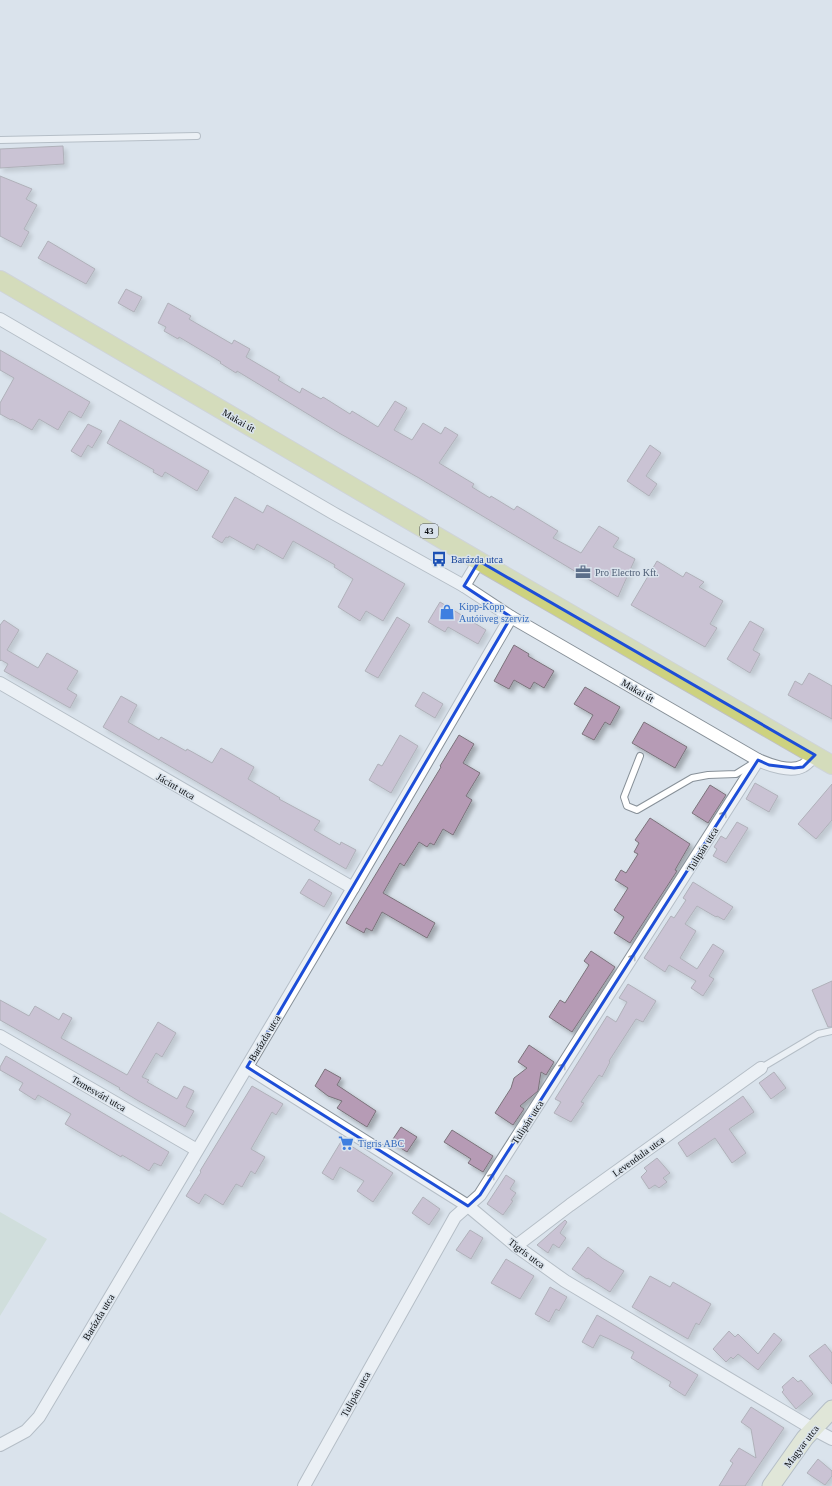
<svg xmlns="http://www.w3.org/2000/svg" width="832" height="1486" viewBox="0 0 832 1486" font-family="'Times New Roman',serif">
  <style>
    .green { fill: #c3d8c7 }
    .building { fill: #b69bb5; stroke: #7b737b; filter: url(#shadow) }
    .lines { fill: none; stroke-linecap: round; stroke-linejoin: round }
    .lane-casing { stroke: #889199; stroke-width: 8 }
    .street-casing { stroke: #889199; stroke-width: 14 }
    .secondary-casing { stroke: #889199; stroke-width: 19 }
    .primary-casing { stroke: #c0c1c1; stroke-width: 20 }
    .lane { stroke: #fff; stroke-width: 6 }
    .street { stroke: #fff; stroke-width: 12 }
    .secondary { stroke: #e6e8bf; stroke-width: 17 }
    .primary { stroke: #cdd27f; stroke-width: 18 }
    .oneway { stroke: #9e9fa0 }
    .marked { fill: none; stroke: #1d4ed8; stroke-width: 3; stroke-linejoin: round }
    .labels { text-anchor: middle; stroke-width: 3; stroke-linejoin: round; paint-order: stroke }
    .shield { fill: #dae3ec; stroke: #4a4f53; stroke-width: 1 }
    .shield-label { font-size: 9px; font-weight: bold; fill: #0c0f12 }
    .street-label { font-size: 10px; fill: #0c0f12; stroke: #dae3ec }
    .transit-label { font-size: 10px; fill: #164399; stroke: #dae3ec; text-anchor: start }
    .service-label { font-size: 10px; fill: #4e5e75; stroke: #dae3ec; text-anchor: start }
    .shop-label { font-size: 10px; fill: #366cbe; stroke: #dae3ec; text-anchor: start }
  </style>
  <defs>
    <filter id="shadow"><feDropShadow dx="3.5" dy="3.5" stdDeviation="2" flood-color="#0004"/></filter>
  </defs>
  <rect width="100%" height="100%" fill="#dae3ec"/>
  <polygon class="green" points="0,1212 47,1239 0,1316"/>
  <g class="building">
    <polygon points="63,146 64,164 0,168 0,149"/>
    <polygon points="0,176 32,189 26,199 37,205 24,229 29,232 21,247 0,236"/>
    <polygon points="48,241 95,269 86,284 38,258"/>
    <polygon points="126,289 142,297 134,312 118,303"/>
    <polygon points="168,303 191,316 189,319 232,344 234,340 250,349 246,357 280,377 278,380 300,393 302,388 321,399 323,397 350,414 352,411 378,427 395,401 407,408 394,430 412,440 423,423 441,434 445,427 458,435 439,463 474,484 472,487 490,498 491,496 514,510 517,506 558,531 553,538 581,553 599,526 619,538 613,547 635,559 618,597 419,478 339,433 237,371 236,373 220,363 221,362 179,337 178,339 164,331 166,327 158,323"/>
    <polygon points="0,350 90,402 81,418 69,411 58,430 39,419 32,430 12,419 11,420 0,414 0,403 14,378 0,370"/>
    <polygon points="120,420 209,471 197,491 165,472 162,477 153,472 154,470 107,443"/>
    <polygon points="88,424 102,431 92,448 88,445 81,457 71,451"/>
    <polygon points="650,445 661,453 646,476 657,484 649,496 627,481"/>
    <polygon points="235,497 263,513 267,505 405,584 383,621 366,611 360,621 338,607 353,579 334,567 335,565 293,541 283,559 257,544 254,550 229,536 228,538 226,537 222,543 212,537"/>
    <polygon points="657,561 683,577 686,572 704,582 699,587 723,601 710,624 717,628 705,647 631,605"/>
    <polygon points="440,602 486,630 478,644 448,627 445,632 428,622"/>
    <polygon points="397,617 410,625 378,678 365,671"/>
    <polygon points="4,620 19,630 7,650 38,668 47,653 78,671 67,689 77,695 70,708 4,671 8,664 1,660 0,661 0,625"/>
    <polygon points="750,621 764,629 753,650 760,654 750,673 727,659"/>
    <polygon points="514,645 529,654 528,656 554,671 544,688 534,682 530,689 514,680 509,689 494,681"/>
    <polygon points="809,673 832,686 832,719 788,695 795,681 802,685"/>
    <polygon points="585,687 620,707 610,725 605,722 594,740 582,734 593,715 574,704"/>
    <polygon points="423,692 443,704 435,718 415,706"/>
    <polygon points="121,696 137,705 128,722 159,740 161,737 186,751 187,749 212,763 221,748 254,767 248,779 280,798 279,799 320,821 314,830 340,845 341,842 356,850 346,869 103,727"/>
    <polygon points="644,722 687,747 675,768 632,743"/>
    <polygon points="400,735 418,746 391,793 369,780 378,764 382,766"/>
    <polygon points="459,735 474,744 463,763 480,773 466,796 472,800 453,835 443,829 434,845 430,843 427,847 419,842 404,866 400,863 383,893 435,923 427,938 382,912 372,931 366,928 364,933 346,923 441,767 440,766"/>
    <polygon points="755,783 778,796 769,812 746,799"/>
    <polygon points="832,784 832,820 816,839 798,824"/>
    <polygon points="710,785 726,795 708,823 692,813"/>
    <polygon points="650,818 690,844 675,870 677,871 630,943 614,933 624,917 614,910 628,888 615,880 621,870 626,873 638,854 634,852 639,843 635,840"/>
    <polygon points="737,822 748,828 726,863 713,856 717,849 714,847 721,836 726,839"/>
    <polygon points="309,879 332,893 324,907 300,893"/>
    <polygon points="693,882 733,907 724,920 717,916 716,917 697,906 685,924 696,931 680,958 697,969 713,944 724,951 709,976 714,979 703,996 691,988 696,981 669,965 665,972 644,958 671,916 674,918 686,900 683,898"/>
    <polygon points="591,951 615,967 572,1032 549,1017 560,1000 565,1003 589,965 584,961"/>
    <polygon points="832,981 832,1027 828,1027 812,990"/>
    <polygon points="628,984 656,1001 643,1022 636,1019 609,1061 610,1062 602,1077 599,1075 581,1102 584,1103 571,1122 554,1113 561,1102 555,1099 607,1016 616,1022 627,1002 619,998"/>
    <polygon points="0,1000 29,1016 35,1006 59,1020 63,1013 72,1018 61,1038 127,1075 158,1022 176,1033 162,1057 156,1053 142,1077 149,1080 147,1082 177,1099 184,1086 194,1091 186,1107 194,1111 185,1127 137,1100 119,1089 120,1088 0,1020"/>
    <polygon points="529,1045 554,1062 546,1075 541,1072 538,1091 520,1106 524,1109 513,1125 495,1113 511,1088 514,1078 527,1068 518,1062"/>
    <polygon points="6,1056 169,1152 161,1166 154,1163 149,1171 122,1155 121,1157 65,1124 71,1114 38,1095 35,1100 19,1090 23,1083 0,1070 0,1067"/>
    <polygon points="325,1069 341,1078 337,1085 376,1111 367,1127 337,1108 342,1101 328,1096 315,1086"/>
    <polygon points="774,1072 786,1088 771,1099 759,1083"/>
    <polygon points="252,1086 283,1104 276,1115 272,1112 251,1149 265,1157 255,1174 251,1171 242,1187 236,1184 223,1205 205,1194 199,1204 186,1196 201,1172 200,1171"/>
    <polygon points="743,1096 754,1112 729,1129 746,1153 732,1163 715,1138 687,1157 678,1143"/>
    <polygon points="401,1127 417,1137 407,1152 391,1142"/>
    <polygon points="452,1130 493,1156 483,1172 468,1163 471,1159 444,1142"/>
    <polygon points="342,1140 393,1173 373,1202 357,1191 364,1181 340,1167 333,1180 322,1173"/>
    <polygon points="657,1158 670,1173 663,1178 667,1182 659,1188 655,1185 649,1189 641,1177 647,1171 644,1168"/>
    <polygon points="506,1175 515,1181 510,1189 516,1193 511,1200 513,1201 503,1215 487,1204"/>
    <polygon points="423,1197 440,1209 429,1225 412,1213"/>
    <polygon points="565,1220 567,1222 560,1233 566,1238 559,1248 553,1244 548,1253 537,1245"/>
    <polygon points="470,1230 483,1238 471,1259 456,1250"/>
    <polygon points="588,1247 602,1258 624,1271 610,1292 588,1278 587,1279 572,1269"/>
    <polygon points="506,1259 534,1276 520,1299 491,1283"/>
    <polygon points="650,1276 670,1287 673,1282 711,1304 699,1325 696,1323 688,1339 632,1307"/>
    <polygon points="550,1287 567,1297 559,1311 556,1309 549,1322 535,1314"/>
    <polygon points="597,1315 698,1375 685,1396 669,1386 671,1382 631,1358 634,1352 609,1339 600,1335 593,1348 582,1342"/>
    <polygon points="729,1331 735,1337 738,1334 758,1354 774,1333 782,1340 758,1370 738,1354 733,1359 731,1357 726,1362 713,1349"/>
    <polygon points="825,1344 832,1353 832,1384 809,1356"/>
    <polygon points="793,1377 798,1382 801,1380 813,1394 796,1409 782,1392 784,1390 782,1387"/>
    <polygon points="751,1407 784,1428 745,1486 719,1486 733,1463 730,1461 739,1448 756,1458 751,1429 741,1422"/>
    <polygon points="818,1459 832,1471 832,1476 825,1485 807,1473"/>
  </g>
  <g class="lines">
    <g class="lane-casing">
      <g id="lane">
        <polyline points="0,140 197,136"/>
        <polyline points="640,756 624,797 627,806 637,810 692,778 708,775 736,774 752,764"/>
        <polyline points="761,1068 818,1034 832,1031"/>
      </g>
    </g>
    <g class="street-casing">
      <g id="street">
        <path d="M 0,319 L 333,513 L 464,586 L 511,617 L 758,760 C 769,765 791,773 803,766 C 807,764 811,759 815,755"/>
        <polyline points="464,586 479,561"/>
        <polyline points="0,683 353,888"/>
        <polyline points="0,1036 197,1150"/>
        <polyline points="247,1067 468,1206 516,1246 565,1281 813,1429 832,1439"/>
        <polyline points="516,1246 570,1205 761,1068"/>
        <polyline points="0,1445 26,1431 39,1417 353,888 511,617"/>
        <polyline points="304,1486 455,1217 480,1195 758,760"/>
      </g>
    </g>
    <g class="secondary-casing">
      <polyline id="secondary" points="771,1486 805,1438 832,1409"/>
    </g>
    <g class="primary-casing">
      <polyline id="primary" points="0,280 479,561 832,765"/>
    </g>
    <use href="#lane" class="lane"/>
    <use href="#street" class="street"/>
    <use href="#secondary" class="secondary"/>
    <use href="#primary" class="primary"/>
  </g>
  <defs><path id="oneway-chevron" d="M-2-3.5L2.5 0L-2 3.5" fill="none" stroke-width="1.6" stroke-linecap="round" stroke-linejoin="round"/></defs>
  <g class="oneway">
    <use href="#oneway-chevron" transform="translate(724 814) rotate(-58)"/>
    <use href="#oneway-chevron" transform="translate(633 957) rotate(-57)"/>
    <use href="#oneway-chevron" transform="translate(563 1066) rotate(-57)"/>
    <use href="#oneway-chevron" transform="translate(492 1176) rotate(-57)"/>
  </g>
  <path d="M0 0H832V1486H0ZM 479,561 L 815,755 L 803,767 L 794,768 L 769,765 L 758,760 L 480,1195 L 468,1206 L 247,1067 L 511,617 L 464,586 Z" fill="#dae3ec" fill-opacity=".55" fill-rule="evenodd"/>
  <path class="marked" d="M 479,561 L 815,755 L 803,767 L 794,768 L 769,765 L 758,760 L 480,1195 L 468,1206 L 247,1067 L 511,617 L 464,586 Z"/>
  <defs>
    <g id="bus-bare" transform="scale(1.2)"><path d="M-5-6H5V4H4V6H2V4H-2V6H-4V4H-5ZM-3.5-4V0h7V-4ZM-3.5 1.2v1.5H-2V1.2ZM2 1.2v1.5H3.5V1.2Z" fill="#1a4fb4" stroke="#dae3ec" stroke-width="2.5" paint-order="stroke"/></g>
    <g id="office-bare" transform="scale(1.2)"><path d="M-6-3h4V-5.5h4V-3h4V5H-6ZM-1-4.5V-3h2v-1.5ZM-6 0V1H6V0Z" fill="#5c6f8a" stroke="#dae3ec" stroke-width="2.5" paint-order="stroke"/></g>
    <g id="shop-bare" transform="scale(1.2)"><path d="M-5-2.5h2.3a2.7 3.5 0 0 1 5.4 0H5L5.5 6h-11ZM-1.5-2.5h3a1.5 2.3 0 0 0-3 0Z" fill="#3f7fe0" stroke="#dae3ec" stroke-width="2.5" paint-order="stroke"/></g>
    <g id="supermarket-bare" transform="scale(1.2)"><path d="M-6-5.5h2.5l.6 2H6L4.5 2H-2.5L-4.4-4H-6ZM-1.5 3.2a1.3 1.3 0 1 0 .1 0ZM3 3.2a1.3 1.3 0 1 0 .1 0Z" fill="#3f7fe0" stroke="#dae3ec" stroke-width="2.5" paint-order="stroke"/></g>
  </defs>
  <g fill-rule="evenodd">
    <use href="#bus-bare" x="439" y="559"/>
    <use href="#office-bare" x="583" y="572"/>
    <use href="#shop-bare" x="447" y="612"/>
    <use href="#supermarket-bare" x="346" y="1143"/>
  </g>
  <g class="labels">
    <rect class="shield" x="420" y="524" width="18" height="14" rx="3"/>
    <g class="shield-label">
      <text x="429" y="534">43</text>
    </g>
    <g class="street-label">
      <text transform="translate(239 420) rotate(30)" y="4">Makai út</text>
      <text transform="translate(638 690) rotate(30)" y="4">Makai út</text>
      <text transform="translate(176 786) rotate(30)" y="4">Jácint utca</text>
      <text transform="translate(702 849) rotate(-58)" y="4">Tulipán utca</text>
      <text transform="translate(264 1038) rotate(-59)" y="4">Barázda utca</text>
      <text transform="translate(99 1093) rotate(30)" y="4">Temesvári utca</text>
      <text transform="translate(527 1122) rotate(-57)" y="4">Tulipán utca</text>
      <text transform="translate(638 1156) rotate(-36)" y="4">Levendula utca</text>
      <text transform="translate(527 1253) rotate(37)" y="4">Tigris utca</text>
      <text transform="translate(98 1317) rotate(-59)" y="4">Barázda utca</text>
      <text transform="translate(355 1394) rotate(-61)" y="4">Tulipán utca</text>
      <text transform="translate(801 1446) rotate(-53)" y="4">Magyar utca</text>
    </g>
    <g class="transit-label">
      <text x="451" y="563">Barázda utca</text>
    </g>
    <g class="service-label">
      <text x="595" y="576">Pro Electro Kft.</text>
    </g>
    <g class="shop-label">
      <text x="459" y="610">Kipp-Kopp<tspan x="459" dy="12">Autóüveg szervíz</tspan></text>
      <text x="358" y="1147">Tigris ABC</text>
    </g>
  </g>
</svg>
